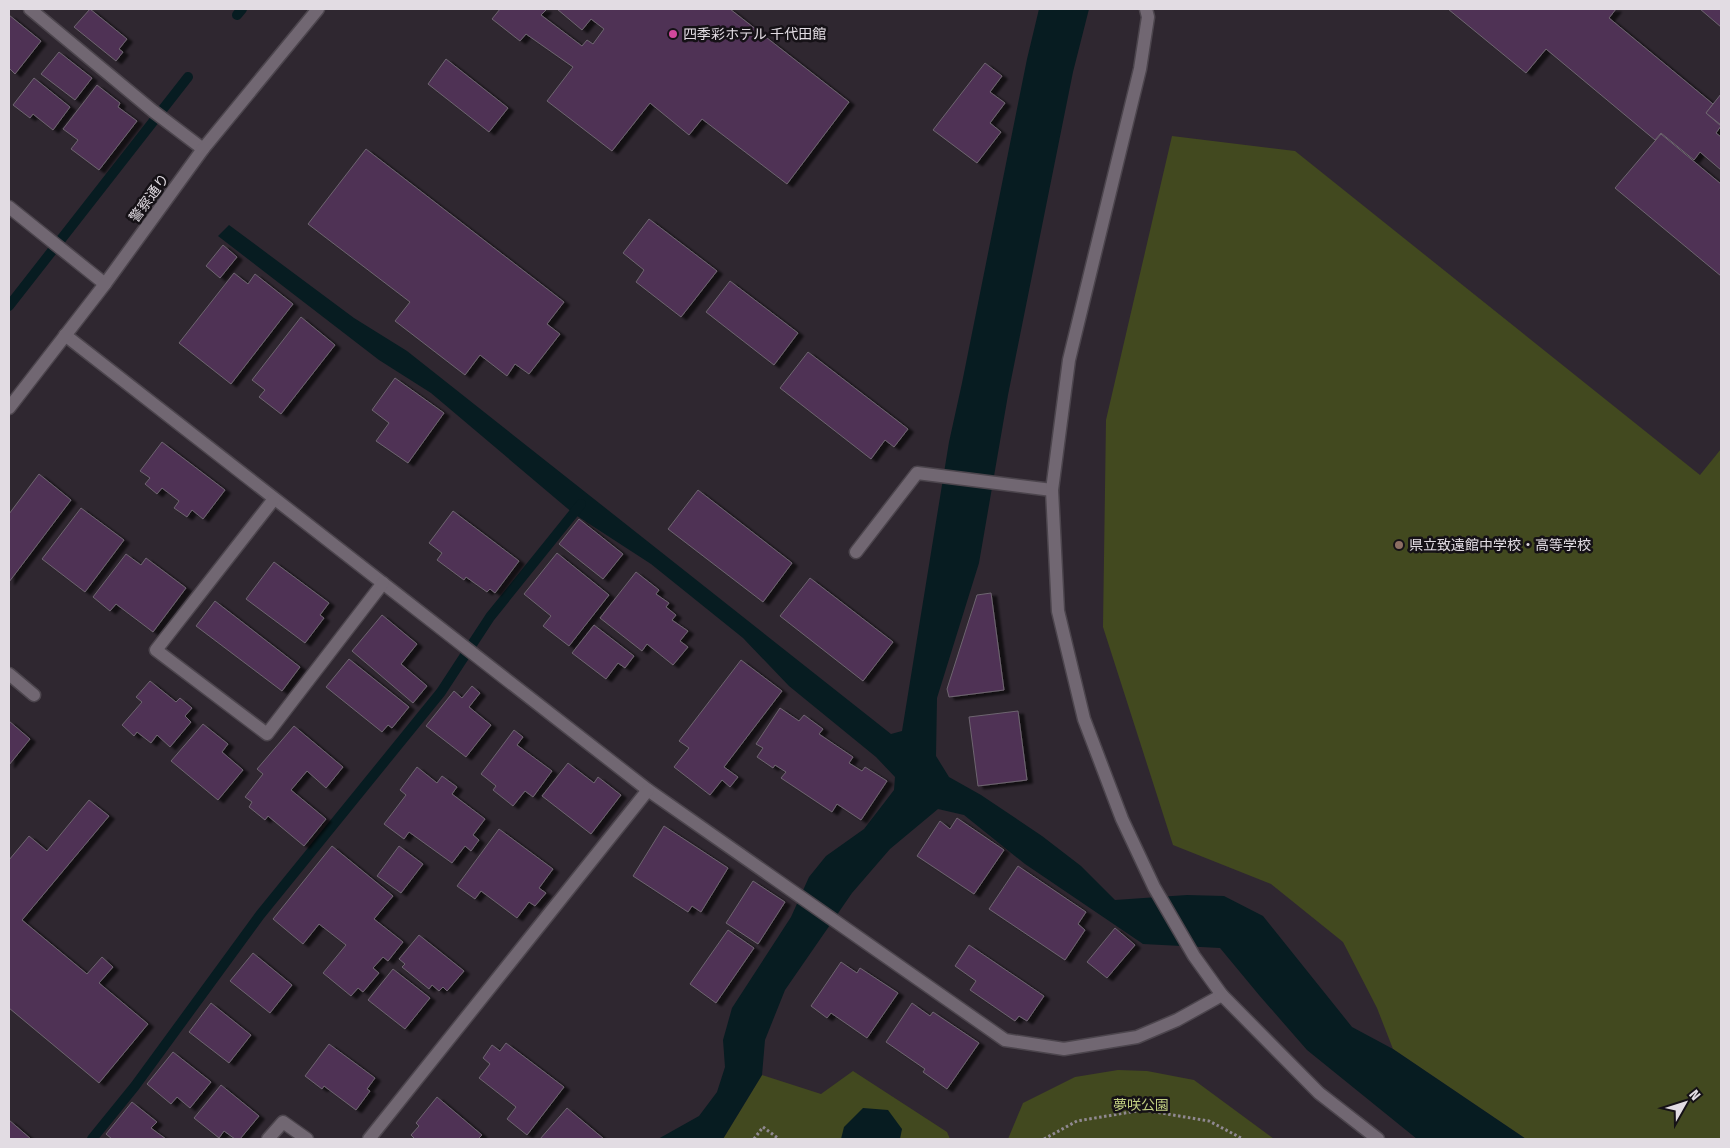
<svg xmlns="http://www.w3.org/2000/svg" width="1730" height="1148" viewBox="0 0 1730 1148" font-family="'Fira Sans Condensed','Noto Sans JP',sans-serif">
  <style>
    .green { fill: #42491f }
    .water { fill: #071c21 }
    .lines { fill: none; stroke-linecap: round; stroke-linejoin: round }
    .stream { stroke: #071c21; stroke-width: 10 }
    .building { fill: #4f3155; stroke: #6e6570; filter: url(#shadow) }
    .service-casing { stroke: #4c454d; stroke-width: 15 }
    .minor-casing { stroke: #4c454d; stroke-width: 15 }
    .tertiary-casing { stroke: #4c454d; stroke-width: 15 }
    .path { stroke: #908991; stroke-width: 3; stroke-dasharray: 2.5 2.5; stroke-linecap: butt }
    .service { stroke: #716772; stroke-width: 12 }
    .minor { stroke: #716772; stroke-width: 12 }
    .tertiary { stroke: #716772; stroke-width: 12 }
    .hotel-dot { fill: #d1479c; stroke: #151116; stroke-width: 2 }
    .education-dot { fill: #8d6e63; stroke: #151116; stroke-width: 2 }
    .labels { text-anchor: middle; stroke-width: 5; stroke-linejoin: round; paint-order: stroke }
    .poi-label { font-size: 14px; fill: #e2dce3; stroke: #151116; text-anchor: start }
    .street-label { font-size: 14px; fill: #e2dce3; stroke: #151116 }
    .park-label { font-size: 14px; fill: #c0ce81; stroke: #151116 }
  </style>
  <defs>
    <filter id="shadow"><feDropShadow dx="5.5" dy="3" stdDeviation="1" flood-color="#0009"/></filter>
  </defs>
  <rect width="100%" height="100%" fill="#2f2730"/>
  <g class="green">
    <polygon points="1172,136 1295,151 1700,475 1721,449 1721,1139 1526,1139 1393,1049 1377,1008 1343,942 1271,884 1173,845 1103,627 1106,420"/>
    <polygon points="1118,1070 1147,1071 1194,1080 1274,1139 1008,1139 1023,1103 1075,1077"/>
    <polygon points="853,1071 947,1132 950,1139 723,1139 762,1075 821,1094"/>
  </g>
  <g class="water">
    <polygon points="1039,9 1089,9 1073,72 1008,395 979,563 937,698 936,756 949,777 981,795 1042,836 1081,866 1115,900 1187,895 1224,896 1263,916 1352,1027 1393,1049 1526,1139 1417,1139 1307,1050 1259,995 1220,948 1143,944 1025,864 964,815 938,809 890,849 852,893 785,990 765,1040 762,1075 723,1139 658,1139 699,1116 717,1092 725,1067 723,1040 732,1008 791,917 809,877 826,856 864,829 894,790 895,777 876,757 789,686 743,638 651,564 574,514 431,393 379,360 218,236 229,225 354,318 407,351 891,734 902,731 949,442 962,383 1027,59"/>
    <polygon points="863,1108 888,1110 902,1129 900,1139 841,1139 844,1127"/>
  </g>
  <g class="lines">
    <g class="stream">
      <polyline points="237,15 242,9"/>
      <polyline points="9,306 188,77"/>
      <polyline points="92,1139 135,1086 260,915 441,692 490,617 581,504"/>
    </g>
  </g>
  <g class="building">
    <polygon points="90,9 127,39 119,49 123,52 116,61 74,27"/>
    <polygon points="500,9 545,9 546,10 541,15 582,46 587,40 593,44 604,29 591,19 582,30 557,9 730,9 849,102 787,184 702,119 689,135 650,103 612,151 547,101 573,67 526,34 520,41 492,19"/>
    <polygon points="1448,9 1616,9 1609,18 1713,104 1706,113 1721,126 1716,133 1721,137 1721,170 1700,152 1694,160 1661,133 1655,140 1546,49 1526,73"/>
    <polygon points="1700,9 1721,9 1721,27"/>
    <polygon points="9,15 41,41 15,74 9,68"/>
    <polygon points="59,52 92,78 75,100 41,74"/>
    <polygon points="446,59 508,108 489,132 428,84"/>
    <polygon points="985,63 1002,76 990,92 1005,103 990,123 1001,132 977,163 933,130"/>
    <polygon points="34,78 70,107 53,130 33,114 30,118 13,105"/>
    <polygon points="97,85 120,103 118,107 137,121 99,170 71,149 78,140 63,129"/>
    <polygon points="1721,94 1721,125 1706,113"/>
    <polygon points="1661,134 1721,184 1721,276 1615,188"/>
    <polygon points="366,149 564,302 547,324 560,334 529,374 515,364 507,376 480,355 465,375 395,321 410,302 308,224"/>
    <polygon points="649,219 717,271 681,317 636,282 644,270 623,253"/>
    <polygon points="223,245 237,257 220,278 206,266"/>
    <polygon points="234,273 248,284 255,274 293,304 231,384 179,343"/>
    <polygon points="730,281 798,333 774,365 706,312"/>
    <polygon points="301,317 335,345 281,414 259,397 265,390 252,380"/>
    <polygon points="808,352 908,429 894,447 885,440 871,459 780,388"/>
    <polygon points="395,378 444,413 408,463 376,441 389,423 372,410"/>
    <polygon points="162,442 225,490 203,519 192,510 187,517 174,508 179,501 162,488 157,494 145,484 150,478 140,471"/>
    <polygon points="39,474 71,500 9,582 9,514"/>
    <polygon points="698,490 792,563 763,602 668,529"/>
    <polygon points="81,508 124,540 85,592 42,559"/>
    <polygon points="453,511 519,561 495,593 490,589 487,592 466,577 464,580 437,560 442,553 429,543"/>
    <polygon points="579,519 623,554 603,579 559,544"/>
    <polygon points="557,553 609,595 569,646 543,626 551,616 524,594"/>
    <polygon points="126,554 141,565 146,558 186,588 153,632 116,604 110,611 93,597"/>
    <polygon points="274,562 329,603 320,615 324,618 305,643 246,599"/>
    <polygon points="636,572 659,590 656,594 669,603 666,607 676,615 672,620 688,631 680,641 688,647 673,665 647,644 642,651 600,618"/>
    <polygon points="810,578 893,642 863,681 780,616"/>
    <polygon points="991,593 1004,690 949,697 947,689 977,595"/>
    <polygon points="215,601 300,667 282,691 196,626"/>
    <polygon points="382,615 417,644 401,664 427,686 413,703 352,651"/>
    <polygon points="594,625 634,656 625,668 618,663 606,679 572,653"/>
    <polygon points="349,659 409,707 392,728 388,725 382,732 326,687"/>
    <polygon points="741,660 782,691 724,767 738,777 730,787 722,780 710,795 674,767 689,748 679,741"/>
    <polygon points="150,681 176,702 180,698 192,708 185,716 191,722 170,747 157,735 151,743 137,732 134,736 122,725 142,702 136,697"/>
    <polygon points="472,686 480,693 469,707 491,725 466,757 426,726 454,691 462,698"/>
    <polygon points="780,708 799,721 804,715 823,729 819,734 853,757 849,763 862,771 865,767 887,781 861,820 837,804 832,812 781,778 786,772 775,765 773,768 757,757 763,748 756,744"/>
    <polygon points="1018,711 1027,780 978,786 969,717"/>
    <polygon points="9,721 30,739 9,765"/>
    <polygon points="203,724 228,744 222,752 243,770 218,800 171,761"/>
    <polygon points="294,726 343,767 326,788 307,771 291,790 326,819 304,846 268,816 265,820 249,807 252,802 245,797 263,774 257,769"/>
    <polygon points="514,730 523,737 517,745 552,771 533,797 525,791 513,806 493,790 496,786 481,774"/>
    <polygon points="568,763 594,783 598,777 621,795 591,834 542,796"/>
    <polygon points="417,767 437,783 442,776 457,787 452,794 485,819 473,835 479,840 471,851 465,846 452,863 409,832 404,839 384,824 406,795 400,790"/>
    <polygon points="89,800 109,816 22,920 87,974 102,957 113,967 99,983 148,1024 99,1083 9,1008 9,860 29,836 47,851"/>
    <polygon points="957,818 1004,850 974,894 917,856 940,821 950,829"/>
    <polygon points="664,826 728,868 701,912 692,906 688,912 633,876"/>
    <polygon points="499,829 553,869 539,888 546,893 535,906 529,902 517,918 481,891 475,899 457,886"/>
    <polygon points="332,846 393,896 374,919 403,942 388,961 383,957 373,968 379,973 363,992 358,988 351,996 323,973 346,945 319,924 303,944 273,919"/>
    <polygon points="399,846 423,864 401,893 377,876"/>
    <polygon points="1018,866 1086,912 1078,924 1085,930 1065,960 989,909"/>
    <polygon points="753,881 785,902 758,944 726,923"/>
    <polygon points="1115,928 1135,945 1107,978 1087,962"/>
    <polygon points="728,930 754,948 716,1003 690,984"/>
    <polygon points="419,935 464,971 447,991 443,987 439,991 432,985 429,989 402,967 405,964 399,959"/>
    <polygon points="969,945 1044,996 1027,1021 1019,1016 1015,1021 970,990 976,981 955,966"/>
    <polygon points="253,953 292,985 270,1013 230,981"/>
    <polygon points="841,962 857,973 860,968 898,993 867,1038 831,1013 827,1018 811,1006"/>
    <polygon points="393,969 430,998 405,1029 368,1000"/>
    <polygon points="211,1003 251,1035 229,1063 189,1032"/>
    <polygon points="912,1003 930,1016 933,1012 979,1043 947,1089 923,1072 925,1069 886,1042"/>
    <polygon points="506,1043 564,1087 527,1135 507,1119 516,1107 479,1078 490,1064 483,1058 492,1045 500,1051"/>
    <polygon points="329,1044 375,1078 367,1089 370,1091 356,1110 324,1086 322,1089 305,1076"/>
    <polygon points="173,1052 211,1082 190,1108 177,1097 171,1104 147,1084"/>
    <polygon points="221,1085 259,1116 240,1139 235,1139 224,1131 219,1138 194,1118"/>
    <polygon points="437,1097 482,1135 478,1139 415,1139 411,1135 419,1126 416,1123"/>
    <polygon points="132,1102 157,1122 151,1128 166,1139 112,1139 106,1134"/>
    <polygon points="567,1108 604,1139 540,1139"/>
    <polygon points="9,1120 31,1139 9,1139"/>
  </g>
  <g class="lines">
    <g class="service-casing">
      <polyline id="service" points="9,674 34,695"/>
    </g>
    <g class="minor-casing">
      <g id="minor">
        <polyline points="30,9 153,111 203,149"/>
        <polyline points="9,207 105,284"/>
        <polyline points="65,335 648,790 1005,1040 1064,1049 1137,1037 1177,1020 1222,995"/>
        <polyline points="274,499 156,650 267,734 383,583"/>
        <polyline points="856,552 917,473 1052,490"/>
        <polyline points="268,1139 283,1122 307,1139"/>
        <polyline points="369,1139 648,790"/>
      </g>
    </g>
    <g class="tertiary-casing">
      <g id="tertiary">
        <polyline points="1146,9 1148,17 1140,69 1069,360 1052,490 1058,611 1084,719 1122,819 1154,887 1194,956 1222,995 1319,1093 1378,1139"/>
        <polyline points="9,408 105,284 203,149 318,9"/>
      </g>
    </g>
    <g class="path">
      <polyline points="754,1139 763,1127 779,1139"/>
      <polyline points="1044,1139 1077,1121 1143,1110 1209,1121 1243,1139"/>
    </g>
    <use href="#service" class="service"/>
    <use href="#minor" class="minor"/>
    <use href="#tertiary" class="tertiary"/>
  </g>
  <circle class="hotel-dot" cx="673" cy="34" r="5"/>
  <circle class="education-dot" cx="1399" cy="545" r="5"/>
  <g class="labels">
    <g class="poi-label">
      <text x="683" y="39">四季彩ホテル 千代田館</text>
      <text x="1409" y="550">県立致遠館中学校・高等学校</text>
    </g>
    <g class="street-label">
      <text transform="translate(149 198) rotate(-54)" y="5">警察通り</text>
    </g>
    <g class="park-label">
      <text x="1141" y="1110">夢咲公園</text>
    </g>
  </g>
  <rect width="1730" height="1148" fill="none" stroke="#e2dce3" stroke-width="20"/>
  <g transform="translate(1685 1103) rotate(51)" stroke="#151116" stroke-width="4" paint-order="stroke">
  <path d="M0-4L9 19L0 12L-9 19Z" fill="#e2dce3"/>
  <text y="-8" font-size="14" font-weight="bold" text-anchor="middle" fill="#e2dce3">N</text>
  </g>
</svg>
